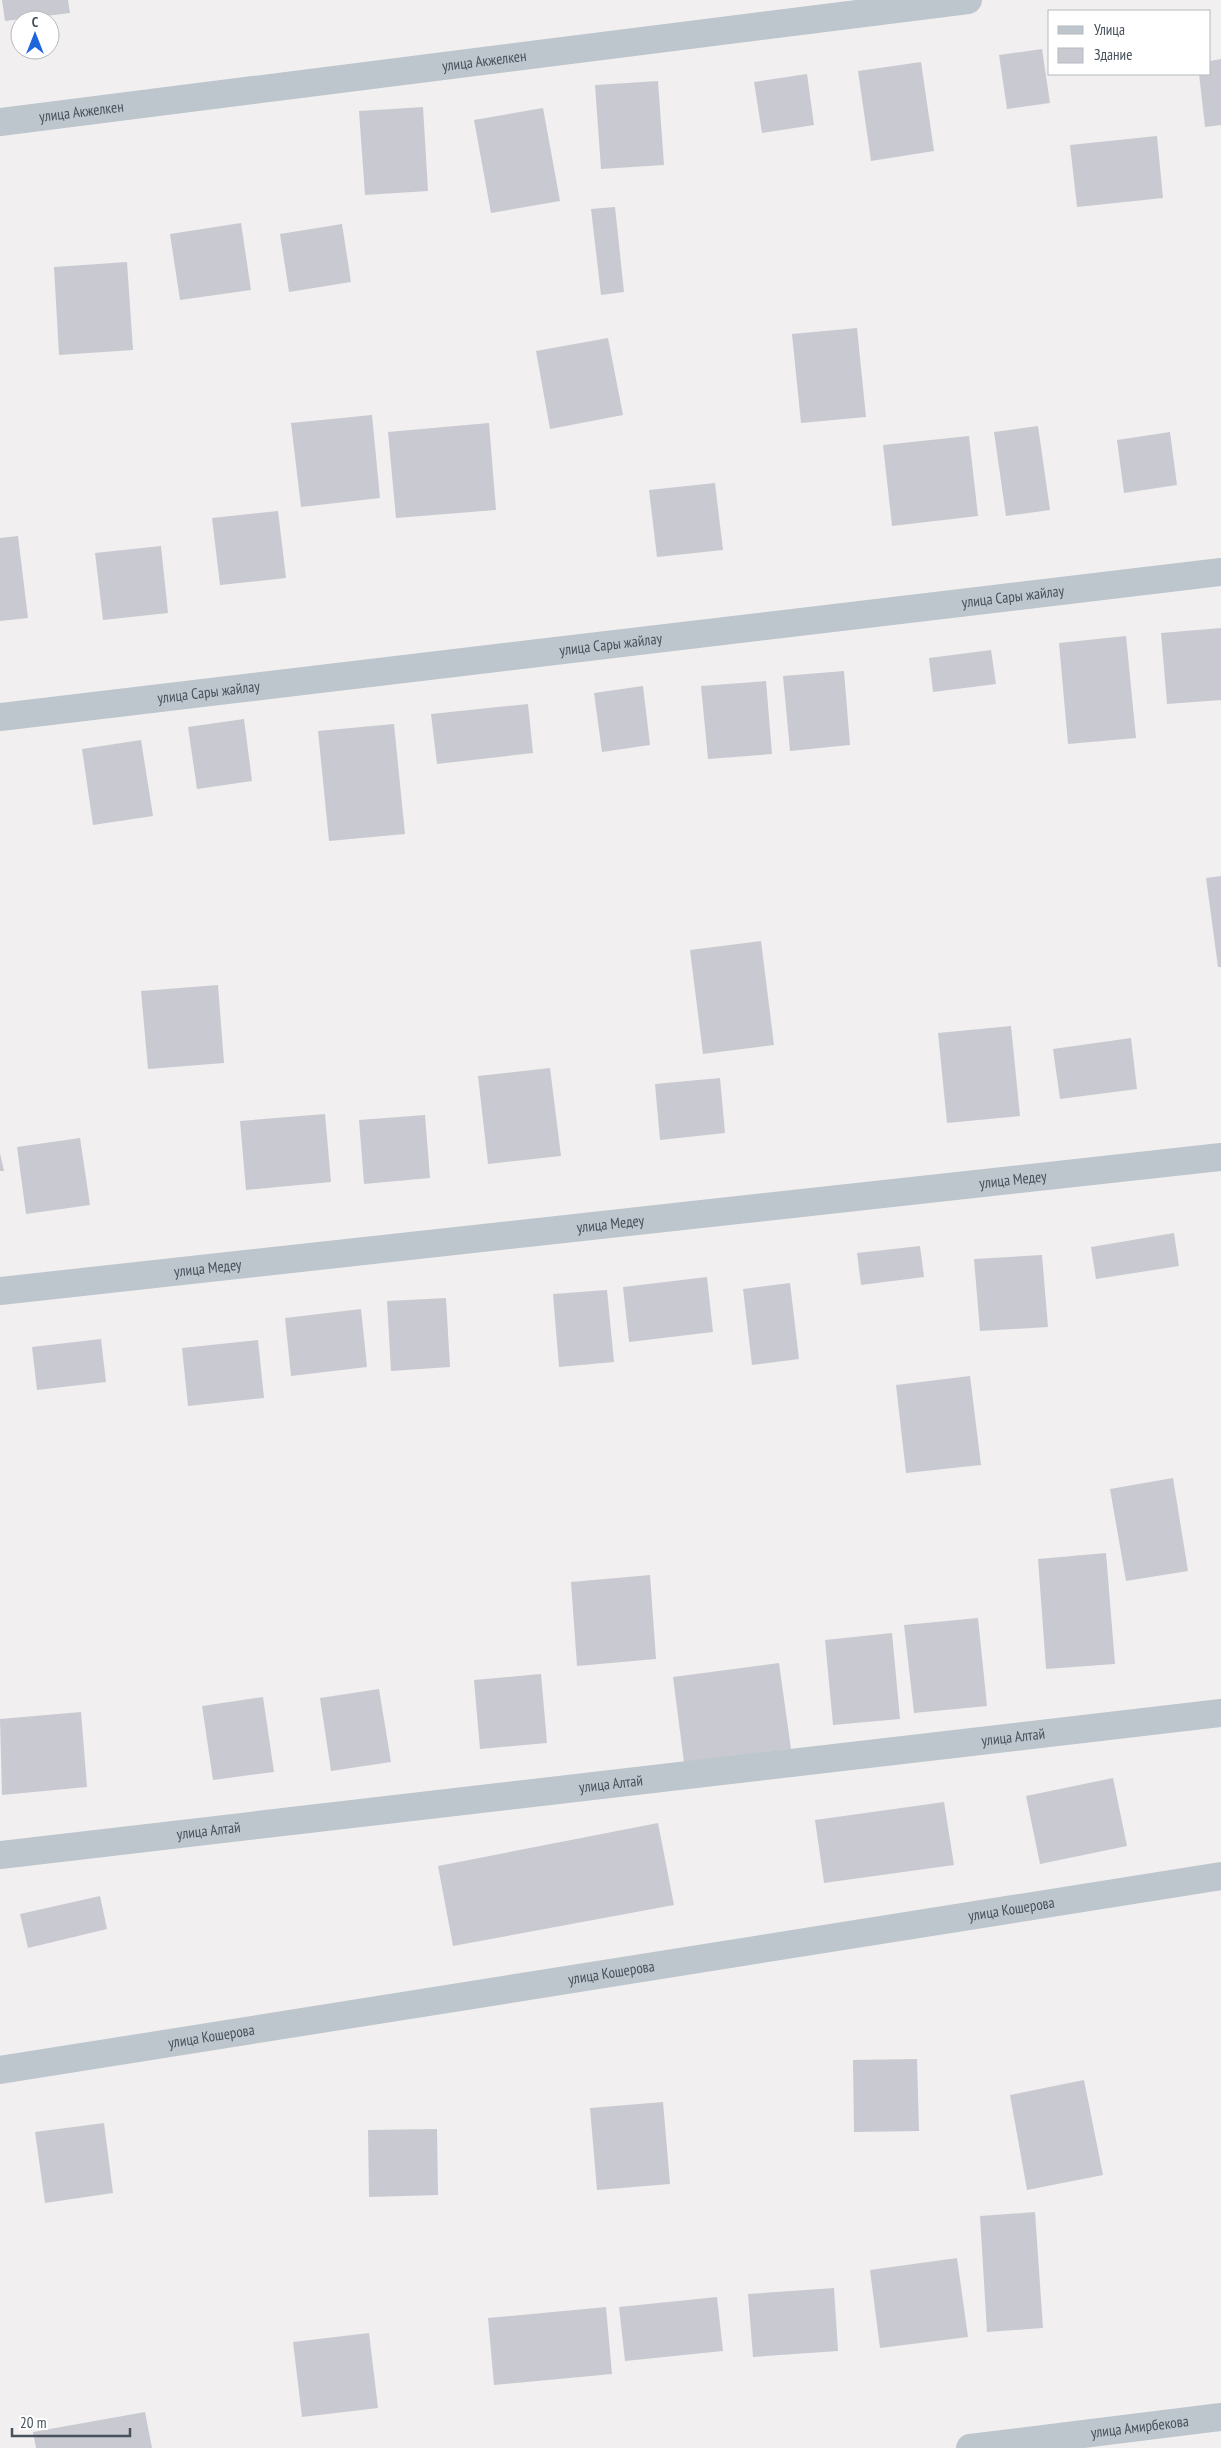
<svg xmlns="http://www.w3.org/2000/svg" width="1221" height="2448" viewBox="0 0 1221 2448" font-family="'PT Sans Narrow',sans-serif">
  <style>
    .building { fill: #c9cad1 }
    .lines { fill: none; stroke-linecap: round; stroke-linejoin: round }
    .minor { stroke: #bdc5cd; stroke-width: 28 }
    .labels { text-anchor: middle; stroke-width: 4; stroke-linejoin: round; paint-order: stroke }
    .street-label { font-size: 15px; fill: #47515c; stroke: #fff }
  </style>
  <rect width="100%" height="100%" fill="#f1efef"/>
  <g class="building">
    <polygon points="2,0 68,0 70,13 5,21"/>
    <polygon points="1042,49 1050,103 1007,109 999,55"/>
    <polygon points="1221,59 1221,125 1205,127 1199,74 1210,74 1210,61"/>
    <polygon points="921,62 934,151 871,161 858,71"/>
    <polygon points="807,74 814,125 762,133 754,82"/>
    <polygon points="658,81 664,165 601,169 595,85"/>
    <polygon points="423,107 428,191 365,195 359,111"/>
    <polygon points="543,108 560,201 491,213 474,120"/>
    <polygon points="1157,136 1163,198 1077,207 1070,145"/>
    <polygon points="615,207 624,292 601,295 591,209"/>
    <polygon points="241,223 251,290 180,300 170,234"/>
    <polygon points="342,224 351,282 289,292 280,234"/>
    <polygon points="127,262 133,350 59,355 54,267"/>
    <polygon points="857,328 866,417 801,423 792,334"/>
    <polygon points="608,338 623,415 550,429 536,351"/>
    <polygon points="372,415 380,498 301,507 291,423"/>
    <polygon points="489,423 496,510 396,518 388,432"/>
    <polygon points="1038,426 1050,510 1006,516 994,432"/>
    <polygon points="1170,432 1177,485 1124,493 1117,440"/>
    <polygon points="969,436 978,516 892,526 883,445"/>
    <polygon points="715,483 723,550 657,557 649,490"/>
    <polygon points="278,511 286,578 220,585 212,518"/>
    <polygon points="18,536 28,618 0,621 0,538"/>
    <polygon points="161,546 168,613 103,620 95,553"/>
    <polygon points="1221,628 1221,700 1167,704 1161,633"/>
    <polygon points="1126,636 1136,738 1068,744 1059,643"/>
    <polygon points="991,650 996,684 933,692 929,658"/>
    <polygon points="844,671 850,745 790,751 783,676"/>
    <polygon points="766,681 772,754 708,759 701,686"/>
    <polygon points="643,686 650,745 602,752 594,693"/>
    <polygon points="528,704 533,753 437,764 431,714"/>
    <polygon points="244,719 252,781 197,789 188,727"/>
    <polygon points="394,724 405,834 329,841 318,731"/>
    <polygon points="141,740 153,816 93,825 82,749"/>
    <polygon points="1221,876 1221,967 1218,967 1206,878"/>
    <polygon points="761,941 774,1045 703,1054 690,950"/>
    <polygon points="218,985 224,1063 148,1069 141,991"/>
    <polygon points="1011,1026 1020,1116 947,1123 938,1033"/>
    <polygon points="1131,1038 1137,1089 1060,1099 1053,1049"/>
    <polygon points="550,1068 561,1156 488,1164 478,1076"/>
    <polygon points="720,1078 725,1133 660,1140 655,1084"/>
    <polygon points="325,1114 331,1182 246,1190 240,1121"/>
    <polygon points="425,1115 430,1178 364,1184 359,1120"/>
    <polygon points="80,1138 90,1205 26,1214 17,1147"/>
    <polygon points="0,1153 4,1171 0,1171"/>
    <polygon points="1174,1233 1179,1266 1096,1279 1091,1247"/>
    <polygon points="920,1246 924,1277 861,1285 857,1253"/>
    <polygon points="1042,1255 1048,1327 980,1331 974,1259"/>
    <polygon points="707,1277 713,1332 629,1342 623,1287"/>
    <polygon points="790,1283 799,1359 752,1365 743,1289"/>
    <polygon points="607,1290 614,1362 559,1367 553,1294"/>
    <polygon points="446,1298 450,1367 391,1371 387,1301"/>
    <polygon points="361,1309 367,1367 291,1376 285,1318"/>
    <polygon points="101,1339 106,1382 37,1390 32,1347"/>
    <polygon points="258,1340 264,1398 188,1406 182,1348"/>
    <polygon points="970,1376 981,1465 906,1473 896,1385"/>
    <polygon points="1173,1478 1188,1571 1126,1581 1110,1489"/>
    <polygon points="1106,1553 1115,1664 1046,1669 1038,1559"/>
    <polygon points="650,1575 656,1659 577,1666 571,1582"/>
    <polygon points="978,1618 987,1706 914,1713 904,1625"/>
    <polygon points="892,1633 900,1719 833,1725 825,1640"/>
    <polygon points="779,1663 791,1749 684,1763 673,1677"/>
    <polygon points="541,1674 547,1743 480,1749 474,1680"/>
    <polygon points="379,1689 391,1762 331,1771 320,1698"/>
    <polygon points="263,1697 274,1772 213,1780 202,1706"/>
    <polygon points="81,1712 87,1787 2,1795 0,1719"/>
    <polygon points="1113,1778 1127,1846 1040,1864 1026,1796"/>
    <polygon points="944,1802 954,1865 824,1883 815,1820"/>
    <polygon points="658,1823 674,1905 453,1946 438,1866"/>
    <polygon points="100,1896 107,1929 28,1948 20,1914"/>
    <polygon points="917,2059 919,2131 854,2132 853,2060"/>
    <polygon points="1084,2080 1103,2175 1027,2190 1010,2095"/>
    <polygon points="663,2102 670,2184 597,2190 590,2108"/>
    <polygon points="104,2123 113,2193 45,2203 35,2132"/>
    <polygon points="437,2129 438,2195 369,2197 368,2130"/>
    <polygon points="1035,2212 1043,2328 987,2332 980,2216"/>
    <polygon points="957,2258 968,2337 880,2348 870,2270"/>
    <polygon points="834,2288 838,2351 753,2357 748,2294"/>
    <polygon points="717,2297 723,2351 625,2361 619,2307"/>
    <polygon points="606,2307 612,2374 494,2385 488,2318"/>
    <polygon points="369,2333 378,2408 302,2417 293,2342"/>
    <polygon points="145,2412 152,2448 36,2448 33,2432"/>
  </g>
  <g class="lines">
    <g class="minor">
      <path id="s1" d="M 0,122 L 968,0"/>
      <path id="s2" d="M 0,717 L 1221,572"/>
      <path id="s3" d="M 0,1291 L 1221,1157"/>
      <path id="s4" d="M 0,1855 L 1221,1713"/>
      <path id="s5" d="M 0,2070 L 1221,1876"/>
      <path id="s6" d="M 970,2448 L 1221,2417"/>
    </g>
  </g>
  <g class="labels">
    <g class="street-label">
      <text dy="5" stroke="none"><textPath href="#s1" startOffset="488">улица Акжелкен</textPath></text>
      <text dy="5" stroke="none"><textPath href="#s1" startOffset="82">улица Акжелкен</textPath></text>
      <text dy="5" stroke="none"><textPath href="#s2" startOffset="1020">улица Сары жайлау</textPath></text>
      <text dy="5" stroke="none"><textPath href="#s2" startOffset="615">улица Сары жайлау</textPath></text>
      <text dy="5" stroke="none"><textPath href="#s2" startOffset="210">улица Сары жайлау</textPath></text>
      <text dy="5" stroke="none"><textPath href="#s3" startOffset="1019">улица Медеу</textPath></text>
      <text dy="5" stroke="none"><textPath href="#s3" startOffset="614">улица Медеу</textPath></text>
      <text dy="5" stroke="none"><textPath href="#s3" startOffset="209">улица Медеу</textPath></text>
      <text dy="5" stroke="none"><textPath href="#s4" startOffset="1020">улица Алтай</textPath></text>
      <text dy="5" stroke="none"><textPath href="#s4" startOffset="615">улица Алтай</textPath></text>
      <text dy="5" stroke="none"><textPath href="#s4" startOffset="210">улица Алтай</textPath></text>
      <text dy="5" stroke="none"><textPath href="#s5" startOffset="1024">улица Кошерова</textPath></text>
      <text dy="5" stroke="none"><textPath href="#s5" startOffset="619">улица Кошерова</textPath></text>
      <text dy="5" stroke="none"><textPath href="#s5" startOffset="214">улица Кошерова</textPath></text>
      <text dy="5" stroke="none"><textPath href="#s6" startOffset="171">улица Амирбекова</textPath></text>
    </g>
  </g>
  <rect x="1048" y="10" width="162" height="65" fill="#ffffff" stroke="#b5b9be"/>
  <rect x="1058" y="26" width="25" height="8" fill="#bdc5cd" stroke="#b5b9be"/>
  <text x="1094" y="35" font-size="15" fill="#47515c">Улица</text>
  <rect x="1058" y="48" width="25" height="15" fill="#c9cad1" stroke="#b5b9be"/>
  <text x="1094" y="60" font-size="15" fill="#47515c">Здание</text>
  <g transform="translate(35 35)"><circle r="24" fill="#ffffff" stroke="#b5b9be"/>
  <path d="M0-4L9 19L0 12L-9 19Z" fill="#1d65dd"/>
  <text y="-8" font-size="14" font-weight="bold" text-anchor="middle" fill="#47515c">С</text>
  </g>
  <path d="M12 2428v8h118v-8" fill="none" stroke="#47515c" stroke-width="2.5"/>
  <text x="20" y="2428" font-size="15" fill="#47515c" stroke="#ffffff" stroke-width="4" paint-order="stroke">20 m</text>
</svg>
